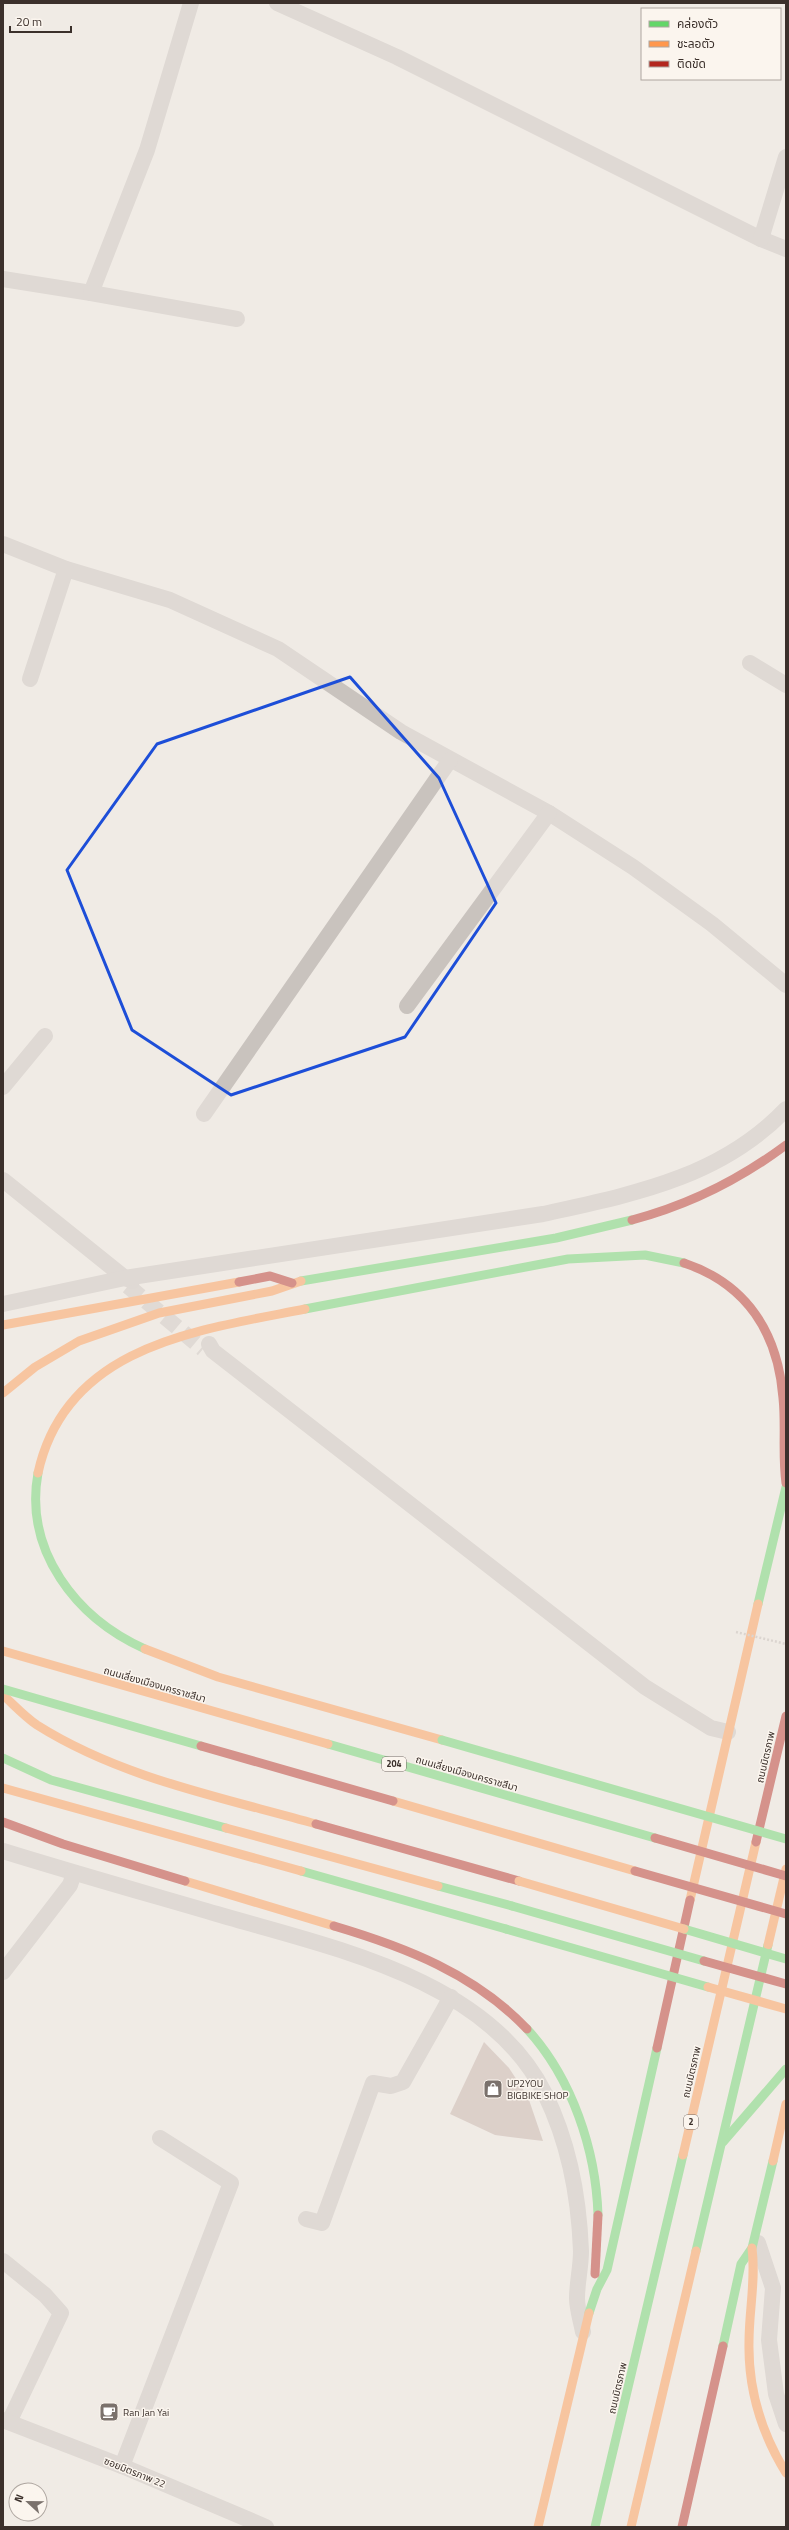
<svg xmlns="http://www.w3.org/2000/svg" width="789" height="2530" viewBox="0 0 789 2530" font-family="'Titillium Web','Noto Sans Thai',sans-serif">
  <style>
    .building { fill: #c3afa7 }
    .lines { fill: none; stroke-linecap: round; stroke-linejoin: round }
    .street-tunnel { stroke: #ccc6c0; stroke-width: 16; stroke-dasharray: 16 8; stroke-linecap: butt }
    .street { stroke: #c9c3be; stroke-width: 16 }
    .fast { stroke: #63d668; stroke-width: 9 }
    .slow { stroke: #ff974d; stroke-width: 9 }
    .jam { stroke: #b3261e; stroke-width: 9 }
    .path-bridge { stroke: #c2bbb6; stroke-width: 2.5; stroke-dasharray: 2 2; stroke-linecap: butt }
    .fast-bridge { stroke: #63d668; stroke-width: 9 }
    .slow-bridge { stroke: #ff974d; stroke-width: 9 }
    .jam-bridge { stroke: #b3261e; stroke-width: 9 }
    .marked { fill: none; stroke: #1d4ed8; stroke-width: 3; stroke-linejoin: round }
    .labels { text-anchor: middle; stroke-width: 3; stroke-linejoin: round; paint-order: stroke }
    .shield { fill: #fbf5ee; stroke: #756b66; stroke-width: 1 }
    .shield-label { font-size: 9px; font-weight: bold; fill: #3b302b }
    .street-label { font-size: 10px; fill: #3b302b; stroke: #fbf5ee }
    .poi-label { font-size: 10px; fill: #3b302b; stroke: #fbf5ee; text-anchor: start }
  </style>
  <rect width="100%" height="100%" fill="#f0ebe5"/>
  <polygon class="building" points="484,2042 509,2068 528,2097 543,2141 495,2135 450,2114"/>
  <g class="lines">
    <polyline class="street-tunnel" points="128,1286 203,1349"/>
    <g class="street">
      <polyline points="277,3 397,57 761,239 786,249"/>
      <polyline points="761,239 786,157"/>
      <polyline points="3,279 91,293 147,150 191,3"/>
      <polyline points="91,293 237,319"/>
      <polyline points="3,544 66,569 170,600 278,649 401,732 549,813 633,867 712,924 786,985"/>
      <polyline points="750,663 786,685"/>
      <polyline points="30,679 66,569"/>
      <polyline points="407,1006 549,813"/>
      <polyline points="3,1087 45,1036"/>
      <polyline points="204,1114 450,760"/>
      <polyline points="3,1180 125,1278 132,1281"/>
      <path d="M 3,1304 L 125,1278 L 543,1214 C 633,1194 720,1178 786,1109"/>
      <polyline points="209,1344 213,1351 645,1687 711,1728 728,1732"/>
      <path d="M 3,1851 C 74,1873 145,1893 217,1914 C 329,1947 488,1978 545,2094 C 569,2143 579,2197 581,2251 C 581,2267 577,2283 577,2298 C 577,2309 581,2321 583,2332"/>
      <polyline points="3,1972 70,1885 74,1873"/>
      <polyline points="306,2219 322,2223 373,2083 391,2086 403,2082 451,1997"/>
      <polyline points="758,2243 773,2288 769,2340 776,2394 786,2424"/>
      <polyline points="3,2261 45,2295 61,2313 9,2422"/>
      <polyline points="3,2420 122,2466 266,2527"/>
      <polyline points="122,2466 231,2183 160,2138"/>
    </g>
    <g class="fast">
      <polyline points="301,1281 556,1238 632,1220"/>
      <polyline points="305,1309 568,1259 645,1255 684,1263"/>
      <path d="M 38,1473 C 24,1551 76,1618 145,1649"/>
      <polyline points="758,1604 786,1487"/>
      <polyline points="3,1758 51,1780 226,1828"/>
      <polyline points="301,1871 506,1929"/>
      <polyline points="438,1886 512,1906"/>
      <path d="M 527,2029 C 572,2078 596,2150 598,2215"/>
      <polyline points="723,2142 786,2069"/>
      <polyline points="696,2251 768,1945"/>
      <polyline points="589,2313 597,2289 607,2270 657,2048"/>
      <polyline points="723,2346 741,2264 752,2248 773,2161"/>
      <polyline points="595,2527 683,2155"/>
    </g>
    <g class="slow">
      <polyline points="3,1325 239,1282"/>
      <polyline points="3,1393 35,1367 79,1341 159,1313 272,1291 301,1281"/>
      <path d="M 38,1473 C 66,1345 199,1330 305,1309"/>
      <polyline points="145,1649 218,1677 442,1740"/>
      <path d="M 3,1695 C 14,1705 25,1717 37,1725 C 121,1778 221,1797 316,1824"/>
      <polyline points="3,1788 301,1871"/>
      <polyline points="226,1828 438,1886"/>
      <polyline points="185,1881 334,1926"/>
      <polyline points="690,1900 758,1604"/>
      <polyline points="768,1945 786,1869"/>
      <polyline points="683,2155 756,1842"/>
      <polyline points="773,2161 786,2104"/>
      <path d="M 752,2248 C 756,2280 749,2310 749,2342 C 748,2389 762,2434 786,2473"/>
      <polyline points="538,2527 589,2313"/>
      <polyline points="631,2527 696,2251"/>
    </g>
    <g class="jam">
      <path d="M 632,1220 C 689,1205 739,1180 786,1145"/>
      <path d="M 684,1263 C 747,1284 778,1333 783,1398 C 786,1426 782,1455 786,1483"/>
      <polyline points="239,1282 270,1276 292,1283"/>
      <polyline points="3,1822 63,1844 185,1881"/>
      <polyline points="316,1824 519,1881"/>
      <polyline points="756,1842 786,1716"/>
      <path d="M 334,1926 C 405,1947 475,1974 527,2029"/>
      <polyline points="657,2048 690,1900"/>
      <polyline points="595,2274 598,2215"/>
      <polyline points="682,2527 723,2346"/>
    </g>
    <polyline class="path-bridge" points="736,1632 786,1644"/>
    <g class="fast-bridge">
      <polyline points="3,1689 201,1746"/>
      <polyline points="442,1740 786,1839"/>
      <polyline points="328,1744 655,1838"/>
      <polyline points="512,1906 704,1961"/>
      <polyline points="506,1929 708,1987"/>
      <polyline points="684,1929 786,1959"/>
    </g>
    <g class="slow-bridge">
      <polyline points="3,1651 328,1744"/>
      <polyline points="393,1801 635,1871"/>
      <polyline points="519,1881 684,1929"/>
      <polyline points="708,1987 786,2009"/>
    </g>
    <g class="jam-bridge">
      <polyline points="201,1746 393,1801"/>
      <polyline points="655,1838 786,1876"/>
      <polyline points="635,1871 786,1914"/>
      <polyline points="704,1961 786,1984"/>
    </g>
  </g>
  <path d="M0 0H789V2530H0ZM 350,677 L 439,778 L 496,903 L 405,1037 L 231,1095 L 132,1030 L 67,870 L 157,744 Z" fill="#f0ebe5" fill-opacity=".55" fill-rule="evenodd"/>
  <path class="marked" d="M 350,677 L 439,778 L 496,903 L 405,1037 L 231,1095 L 132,1030 L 67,870 L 157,744 Z"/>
  <defs>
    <g id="shop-square" transform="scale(1)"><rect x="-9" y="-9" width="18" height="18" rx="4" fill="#7a716c" stroke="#fbf5ee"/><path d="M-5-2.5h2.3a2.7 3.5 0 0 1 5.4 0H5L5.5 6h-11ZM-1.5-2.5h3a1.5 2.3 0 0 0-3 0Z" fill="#fff"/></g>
    <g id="cafe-square" transform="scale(1)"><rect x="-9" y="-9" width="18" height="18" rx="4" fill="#7a716c" stroke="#fbf5ee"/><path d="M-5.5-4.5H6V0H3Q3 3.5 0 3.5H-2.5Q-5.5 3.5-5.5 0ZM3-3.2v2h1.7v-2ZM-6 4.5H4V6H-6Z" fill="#fff"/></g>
  </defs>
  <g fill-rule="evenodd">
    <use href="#shop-square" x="493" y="2089"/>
    <use href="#cafe-square" x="109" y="2412"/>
  </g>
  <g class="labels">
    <g class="shield">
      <rect x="382" y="1757" width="24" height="14" rx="3"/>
      <rect x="684" y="2115" width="14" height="14" rx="3"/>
    </g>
    <g class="shield-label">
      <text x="394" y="1767">204</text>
      <text x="691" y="2125">2</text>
    </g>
    <g class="street-label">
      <text transform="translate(155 1684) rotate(16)" y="4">ถนนเลี่ยงเมืองนครราชสีมา</text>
      <text transform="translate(765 1757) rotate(-77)" y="4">ถนนมิตรภาพ</text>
      <text transform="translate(467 1773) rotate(16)" y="4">ถนนเลี่ยงเมืองนครราชสีมา</text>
      <text transform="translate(691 2072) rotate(-77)" y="4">ถนนมิตรภาพ</text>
      <text transform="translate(617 2388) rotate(-77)" y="4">ถนนมิตรภาพ</text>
      <text transform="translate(135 2472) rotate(22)" y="4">ซอยมิตรภาพ 22</text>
    </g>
    <g class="poi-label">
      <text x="507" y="2087">UP2YOU<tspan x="507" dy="12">BIGBIKE SHOP</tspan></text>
      <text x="123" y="2416">Ran Jan Yai</text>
    </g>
  </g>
  <rect width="789" height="2530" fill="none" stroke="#3b302b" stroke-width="8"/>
  <rect x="641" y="8" width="140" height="72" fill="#fbf5ee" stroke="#aea6a0"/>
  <rect x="649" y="21" width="20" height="6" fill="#63d668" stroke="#aea6a0"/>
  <text x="677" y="28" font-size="12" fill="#3b302b">คล่องตัว</text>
  <rect x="649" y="41" width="20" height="6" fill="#ff974d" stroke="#aea6a0"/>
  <text x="677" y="48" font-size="12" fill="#3b302b">ชะลอตัว</text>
  <rect x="649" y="61" width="20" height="6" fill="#b3261e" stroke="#aea6a0"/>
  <text x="677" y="68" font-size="12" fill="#3b302b">ติดขัด</text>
  <g transform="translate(28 2502) rotate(292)"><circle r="19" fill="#fbf5ee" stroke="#aea6a0"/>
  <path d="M0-3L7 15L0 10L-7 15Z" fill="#7a716c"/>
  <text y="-6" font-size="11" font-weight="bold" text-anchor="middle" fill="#3b302b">N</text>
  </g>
  <path d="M10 26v6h61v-6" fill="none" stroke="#3b302b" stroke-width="2"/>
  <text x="16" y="26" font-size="12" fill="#3b302b" stroke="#fbf5ee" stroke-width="3" paint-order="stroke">20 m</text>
</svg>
